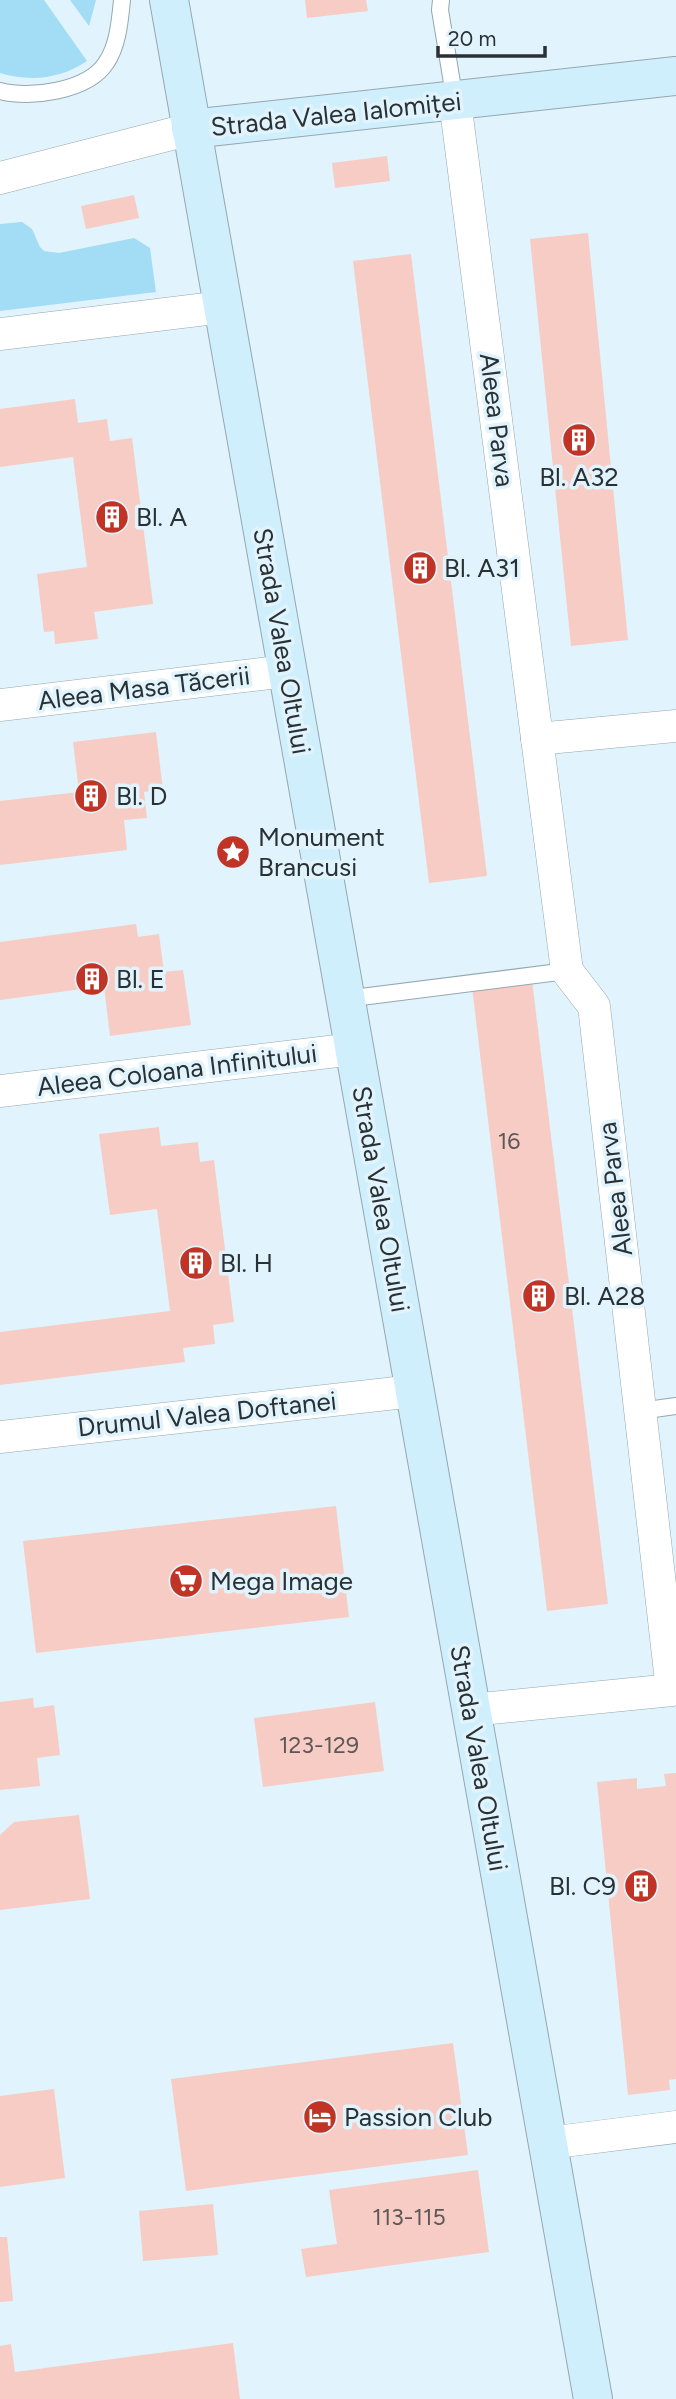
<svg xmlns="http://www.w3.org/2000/svg" width="676" height="2399" viewBox="0 0 676 2399" font-family="Figtree,sans-serif">
  <style>
    .green { fill: #a3dcf5 }
    .building { fill: #f7ccc4 }
    .lines { fill: none; stroke-linecap: round; stroke-linejoin: round }
    .service-casing { stroke: #95a7af; stroke-width: 18 }
    .minor-casing { stroke: #95a7af; stroke-width: 33 }
    .secondary-casing { stroke: #95a7af; stroke-width: 40 }
    .service { stroke: #fff; stroke-width: 16 }
    .minor { stroke: #fff; stroke-width: 32 }
    .secondary { stroke: #d0effc; stroke-width: 38 }
    .labels { text-anchor: middle; stroke-width: 7; stroke-linejoin: round; paint-order: stroke }
    .number-label { font-size: 23px; fill: #5d5858 }
    .street-label { font-size: 26px; fill: #2a3134; stroke: #e1f3fc }
    .poi-label { font-size: 26px; fill: #2a3134; stroke: #e1f3fc; text-anchor: start }
  </style>
  <rect width="100%" height="100%" fill="#e1f3fc"/>
  <g class="green">
    <path d="M 0,0 L 44,0 L 87,61 C 60,79 31,82 0,73 Z"/>
    <polygon points="70,0 96,0 89,26"/>
    <polygon points="22,222 32,229 40,247 44,251 59,253 134,238 150,248 156,292 0,311 0,224"/>
  </g>
  <g class="building">
    <polygon points="305,0 366,0 368,11 307,18"/>
    <polygon points="387,156 390,181 335,188 332,163"/>
    <polygon points="134,195 139,218 86,229 81,206"/>
    <polygon points="588,233 628,640 571,646 530,239"/>
    <polygon points="411,254 487,876 429,883 353,261"/>
    <polygon points="75,399 78,423 107,419 110,441 132,438 153,604 94,612 98,639 55,644 54,631 44,632 37,574 87,567 73,457 0,467 0,409"/>
    <polygon points="156,732 163,790 144,792 147,818 124,820 127,850 0,865 0,801 79,792 73,742"/>
    <polygon points="136,924 138,937 159,934 164,972 183,970 191,1025 110,1036 104,986 0,1000 0,942"/>
    <polygon points="532,980 608,1604 547,1611 472,987"/>
    <polygon points="159,1127 161,1146 198,1142 200,1162 214,1160 234,1322 213,1325 215,1344 183,1348 185,1362 0,1385 0,1332 170,1311 157,1209 110,1215 99,1134"/>
    <polygon points="336,1506 349,1617 36,1653 23,1541"/>
    <polygon points="33,1698 34,1708 54,1705 60,1755 37,1758 40,1786 0,1790 0,1702"/>
    <polygon points="375,1702 384,1771 263,1787 254,1718"/>
    <polygon points="676,1773 676,2079 669,2080 670,2090 628,2095 597,1782 637,1778 637,1789 666,1786 664,1774"/>
    <polygon points="79,1815 90,1899 0,1910 0,1835 14,1822"/>
    <polygon points="453,2043 468,2155 186,2191 171,2079"/>
    <polygon points="54,2089 65,2178 0,2187 0,2096"/>
    <polygon points="478,2170 489,2252 306,2277 301,2249 337,2244 329,2190"/>
    <polygon points="213,2204 218,2255 143,2261 139,2211"/>
    <polygon points="0,2237 7,2237 13,2301 0,2302"/>
    <polygon points="233,2343 240,2399 0,2399 0,2346 11,2344 15,2372"/>
  </g>
  <g class="lines">
    <g class="service-casing">
      <g id="service">
        <polyline points="441,0 440,10 455,101"/>
        <path d="M 0,91 C 30,99 88,91 106,63 C 118,46 120,20 122,0"/>
        <polyline points="345,999 567,971"/>
        <polyline points="640,1411 676,1406"/>
      </g>
    </g>
    <g class="minor-casing">
      <g id="minor">
        <polyline points="455,101 567,971 594,1006 672,1690 471,1710"/>
        <polyline points="0,178 191,129"/>
        <polyline points="0,334 223,307"/>
        <polyline points="0,705 287,671"/>
        <polyline points="537,739 676,726"/>
        <polyline points="0,1091 354,1049"/>
        <polyline points="0,1437 414,1391"/>
        <polyline points="548,2143 676,2127"/>
      </g>
    </g>
    <g class="secondary-casing">
      <g id="secondary">
        <polyline points="169,0 593,2399"/>
        <polyline points="191,129 676,76"/>
      </g>
    </g>
    <use href="#service" class="service"/>
    <use href="#minor" class="minor"/>
    <use href="#secondary" class="secondary"/>
  </g>
  <defs>
    <g id="building-disc" transform="scale(1.75)"><circle r="9.5" fill="#c13425" stroke="#e1f3fc"/><path d="M-4-6H4V6H1V3H-1V6H-4ZM-2.5-4.3h1.7v1.8h-1.7ZM.8-4.3h1.7v1.8H.8ZM-2.5-1h1.7V.8h-1.7ZM.8-1h1.7V.8H.8Z" fill="#fff"/></g>
    <g id="sight-disc" transform="scale(1.75)"><circle r="9.5" fill="#c13425" stroke="#e1f3fc"/><path d="M0-6L1.8-2.2L6-1.7L2.9 1.2L3.7 5.4L0 3.3L-3.7 5.4L-2.9 1.2L-6-1.7L-1.8-2.2Z" fill="#fff"/></g>
    <g id="supermarket-disc" transform="scale(1.75)"><circle r="9.5" fill="#c13425" stroke="#e1f3fc"/><path d="M-6-5.5h2.5l.6 2H6L4.5 2H-2.5L-4.4-4H-6ZM-1.5 3.2a1.3 1.3 0 1 0 .1 0ZM3 3.2a1.3 1.3 0 1 0 .1 0Z" fill="#fff"/></g>
    <g id="hotel-disc" transform="scale(1.75)"><circle r="9.5" fill="#c13425" stroke="#e1f3fc"/><path d="M-6-4.5h1.5V1H6V5H4.5V3h-9V5H-6ZM-4 0a1.8 1.8 0 1 1 3.6 0ZM.5 0V-2.5h3Q6-2.5 6 0Z" fill="#fff"/></g>
  </defs>
  <g fill-rule="evenodd">
    <use href="#building-disc" x="579" y="440"/>
    <use href="#building-disc" x="112" y="517"/>
    <use href="#building-disc" x="420" y="568"/>
    <use href="#building-disc" x="91" y="796"/>
    <use href="#sight-disc" x="233" y="852"/>
    <use href="#building-disc" x="92" y="979"/>
    <use href="#building-disc" x="196" y="1263"/>
    <use href="#building-disc" x="539" y="1296"/>
    <use href="#supermarket-disc" x="186" y="1581"/>
    <use href="#building-disc" x="641" y="1886"/>
    <use href="#hotel-disc" x="320" y="2117"/>
  </g>
  <g class="labels">
    <g class="number-label">
      <text x="509" y="1149">16</text>
      <text x="319" y="1753">123-129</text>
      <text x="409" y="2225">113-115</text>
    </g>
    <g class="street-label">
      <text transform="translate(336 114) rotate(-6)" y="9">Strada Valea Ialomiței</text>
      <text transform="translate(497 420) rotate(83)" y="9">Aleea Parva</text>
      <text transform="translate(282 641) rotate(80)" y="9">Strada Valea Oltului</text>
      <text transform="translate(144 688) rotate(-7)" y="9">Aleea Masa Tăcerii</text>
      <text transform="translate(177 1070) rotate(-7)" y="9">Aleea Coloana Infinitului</text>
      <text transform="translate(615 1189) rotate(-97)" y="9">Aleea Parva</text>
      <text transform="translate(381 1199) rotate(80)" y="9">Strada Valea Oltului</text>
      <text transform="translate(207 1414) rotate(-6)" y="9">Drumul Valea Doftanei</text>
      <text transform="translate(479 1758) rotate(80)" y="9">Strada Valea Oltului</text>
    </g>
    <g class="poi-label">
      <text x="579" y="486" text-anchor="middle">Bl. A32</text>
      <text x="136" y="526">Bl. A</text>
      <text x="444" y="577">Bl. A31</text>
      <text x="116" y="805">Bl. D</text>
      <text x="258" y="846">Monument<tspan x="258" dy="30">Brancusi</tspan></text>
      <text x="116" y="988">Bl. E</text>
      <text x="220" y="1272">Bl. H</text>
      <text x="564" y="1305">Bl. A28</text>
      <text x="210" y="1590">Mega Image</text>
      <text x="616" y="1895" text-anchor="end">Bl. C9</text>
      <text x="344" y="2126">Passion Club</text>
    </g>
  </g>
  <path d="M438 46v10h107v-10" fill="none" stroke="#2a3134" stroke-width="3.5"/>
  <text x="448" y="46" font-size="21" fill="#2a3134" stroke="#e1f3fc" stroke-width="5" paint-order="stroke">20 m</text>
</svg>
